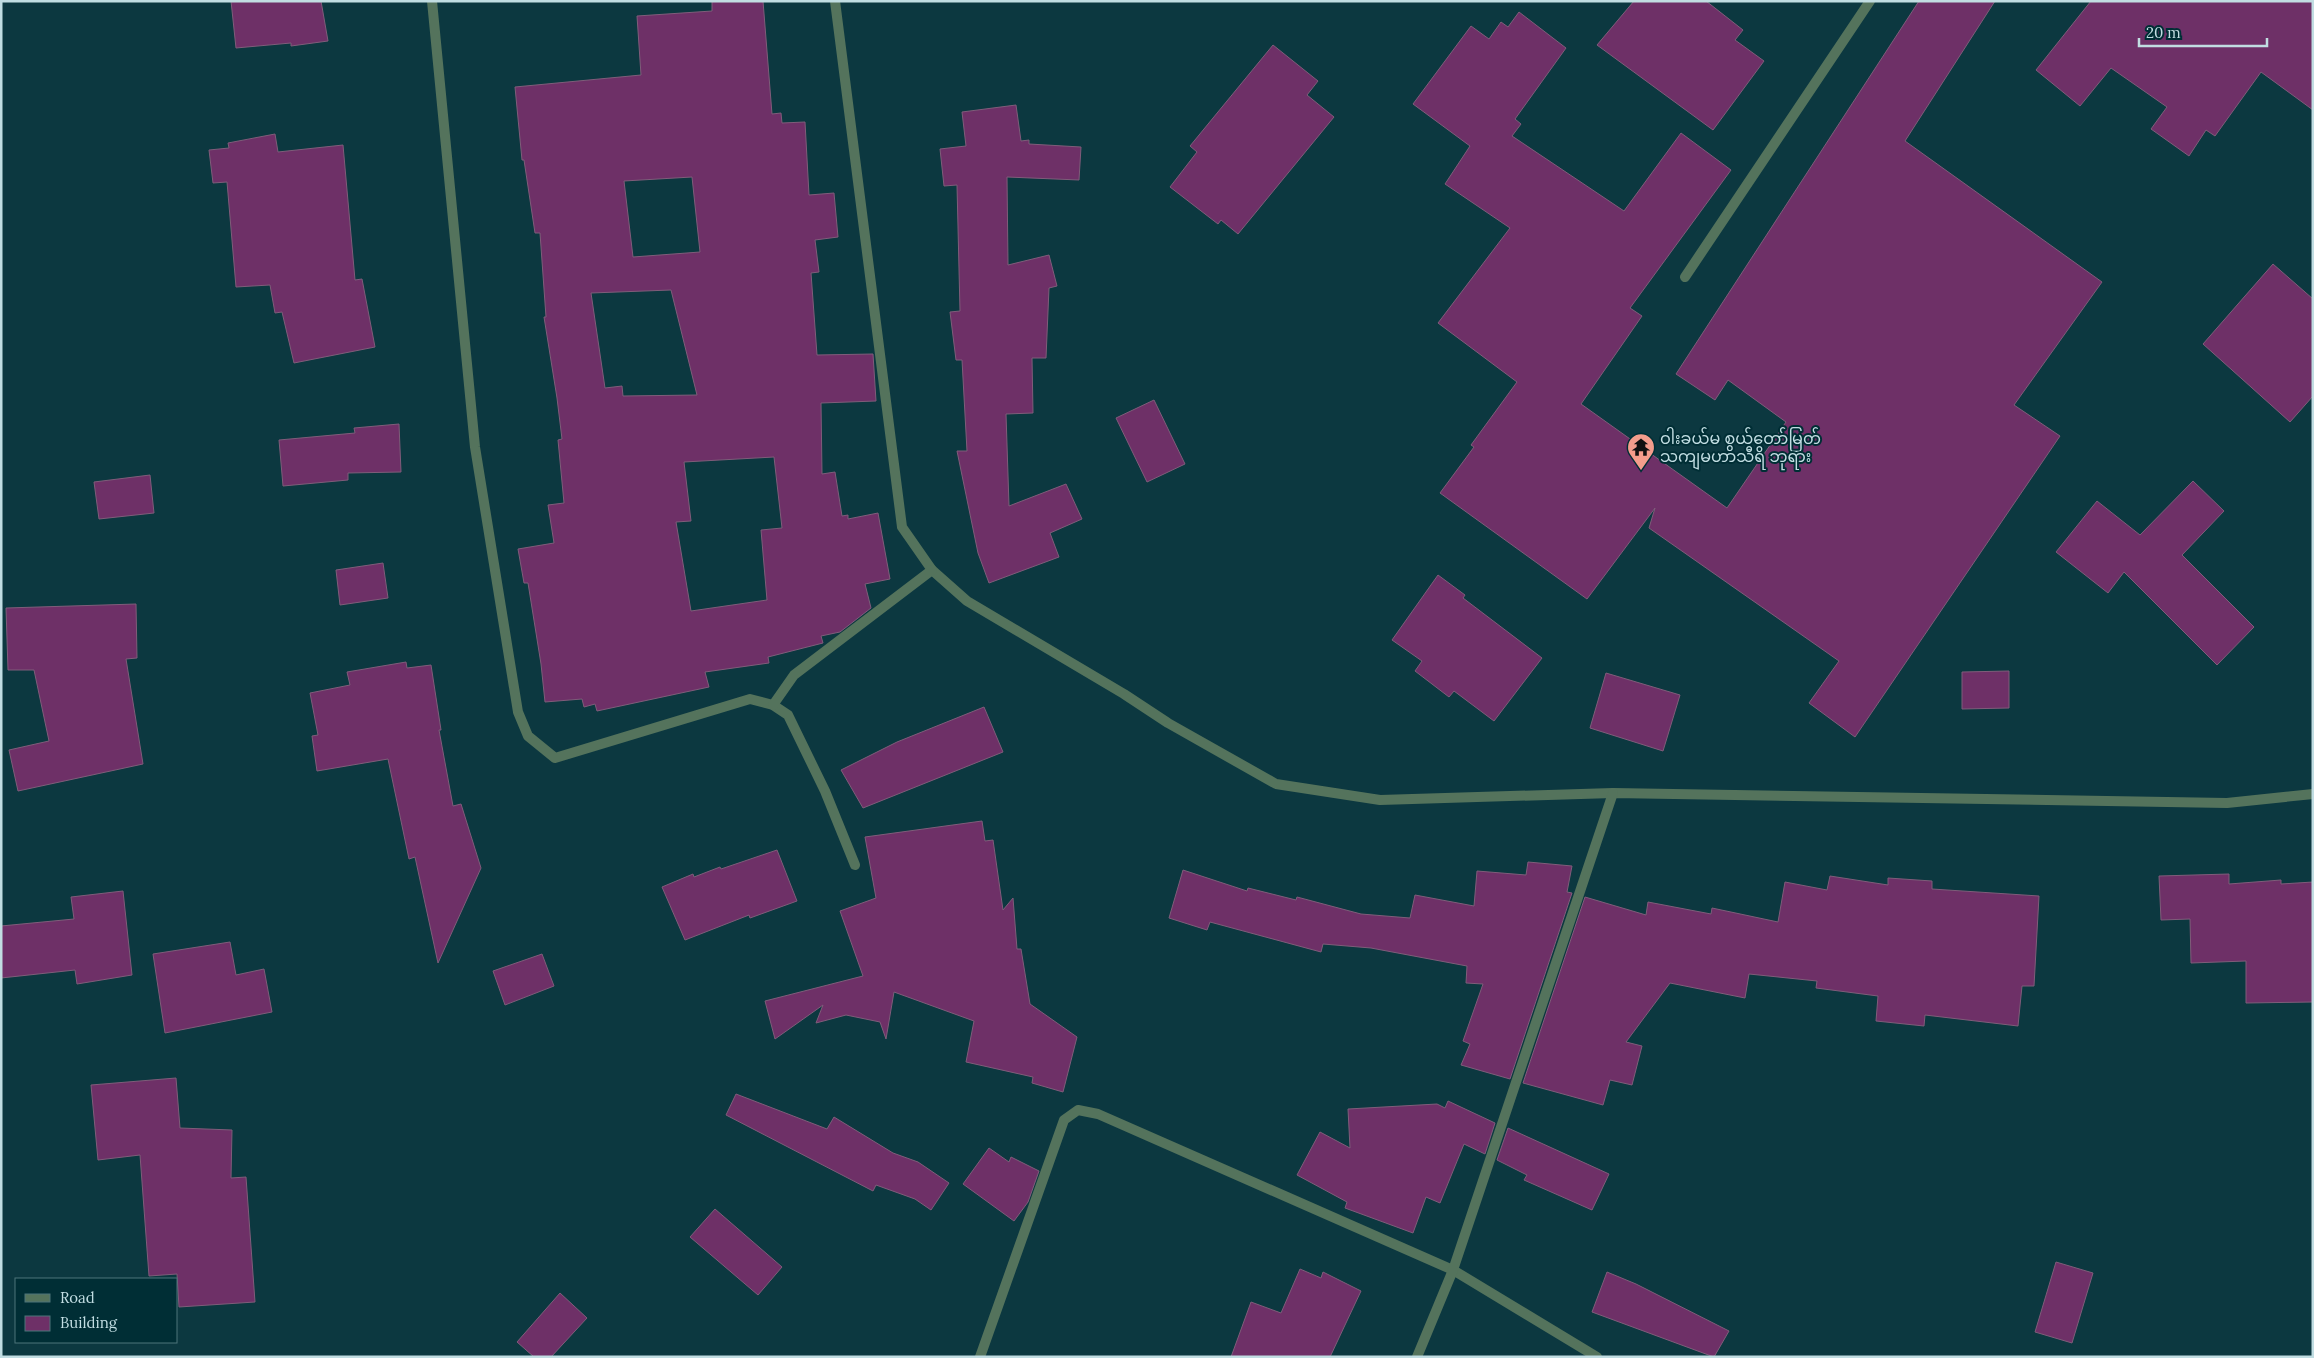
<svg xmlns="http://www.w3.org/2000/svg" width="2314" height="1358" viewBox="0 0 2314 1358" font-family="Lora,'Noto Sans Myanmar',serif">
  <style>
    .building { fill: #6e3067; stroke: #7f5d7a; fill-rule: evenodd }
    .lines { fill: none; stroke-linecap: round; stroke-linejoin: round }
    .street { stroke: #54735c; stroke-width: 10 }
    .labels { text-anchor: middle; stroke-width: 4; stroke-linejoin: round; paint-order: stroke }
    .poi-label { font-size: 16px; fill: #c1dde2; stroke: #002e35; text-anchor: start }
  </style>
  <rect width="100%" height="100%" fill="#0c3840"/>
  <g class="building">
    <polygon points="231,1 321,1 328,41 291,46 291,43 236,48"/>
    <path d="M 712,1 L 763,1 L 772,114 L 781,113 L 782,123 L 805,122 L 809,195 L 834,193 L 838,237 L 815,240 L 819,272 L 811,273 L 817,355 L 873,354 L 876,401 L 821,403 L 822,474 L 835,472 L 842,516 L 848,515 L 848,519 L 878,513 L 890,579 L 865,584 L 871,608 L 840,632 L 821,636 L 823,643 L 768,657 L 769,663 L 705,672 L 709,687 L 597,711 L 595,704 L 584,707 L 582,699 L 545,702 L 541,664 L 528,583 L 524,583 L 518,549 L 554,543 L 548,505 L 564,503 L 558,440 L 562,439 L 557,398 L 544,317 L 546,317 L 540,233 L 535,233 L 524,160 L 522,160 L 515,87 L 641,75 L 637,16 L 712,11 ZM 692,177 L 700,252 L 633,257 L 624,181 ZM 671,290 L 697,395 L 623,396 L 622,386 L 605,388 L 591,293 ZM 774,457 L 782,528 L 761,530 L 767,600 L 691,611 L 676,522 L 691,521 L 684,462 Z"/>
    <polygon points="1634,1 1706,1 1743,30 1735,40 1764,61 1713,130 1597,45"/>
    <polygon points="1919,1 1995,1 1905,141 2102,282 2014,405 2060,436 1855,737 1809,703 1839,661 1649,528 1655,508 1587,599 1440,493 1474,447 1471,445 1517,382 1438,323 1510,228 1445,184 1470,146 1413,104 1471,26 1489,39 1501,22 1508,27 1519,12 1566,48 1515,119 1521,124 1512,136 1624,211 1681,133 1731,170 1630,308 1642,316 1581,404 1727,508 1786,422 1728,380 1715,400 1676,374"/>
    <polygon points="2091,1 2313,1 2313,110 2261,72 2215,136 2206,130 2189,156 2151,129 2167,107 2111,68 2080,106 2036,70"/>
    <polygon points="1273,45 1318,81 1307,95 1334,117 1238,234 1221,220 1218,224 1170,187 1197,152 1190,146"/>
    <polygon points="1016,105 1021,141 1029,140 1029,144 1081,147 1079,180 1007,177 1008,265 1049,255 1057,286 1049,288 1046,358 1032,358 1033,413 1006,414 1009,506 1066,484 1082,519 1050,533 1059,557 989,583 978,553 957,451 967,451 962,360 956,360 950,312 960,311 957,185 944,186 940,149 966,146 962,112"/>
    <polygon points="275,134 278,152 343,145 355,280 362,279 375,347 294,363 282,312 275,313 270,285 236,287 227,182 213,183 209,150 229,148 228,143"/>
    <polygon points="2273,264 2313,299 2313,396 2290,422 2203,344"/>
    <polygon points="1154,400 1185,464 1147,482 1116,418"/>
    <polygon points="399,424 401,472 348,473 348,480 283,486 279,440 355,433 354,428"/>
    <polygon points="150,475 154,513 99,519 94,482"/>
    <polygon points="2193,481 2224,511 2182,555 2254,627 2217,665 2124,572 2108,593 2056,552 2097,501 2140,535"/>
    <polygon points="383,563 388,598 340,605 336,570"/>
    <polygon points="1438,575 1465,595 1463,598 1542,658 1494,721 1454,691 1449,697 1415,671 1422,661 1392,640"/>
    <polygon points="136,604 137,658 126,659 143,764 18,791 9,750 49,741 34,670 8,670 6,608"/>
    <polygon points="406,662 407,668 431,665 441,730 439,730 453,806 461,804 481,868 438,963 415,857 409,859 388,759 317,771 312,736 318,735 310,693 350,685 347,672"/>
    <polygon points="2009,671 2009,708 1962,709 1962,672"/>
    <polygon points="1606,673 1680,695 1663,751 1590,728"/>
    <polygon points="984,707 1003,752 863,808 841,770 897,742"/>
    <polygon points="982,821 985,841 993,840 1003,910 1013,898 1017,949 1021,949 1030,1004 1077,1037 1063,1092 1032,1083 1033,1077 966,1062 974,1021 894,992 886,1039 880,1022 846,1015 816,1023 823,1005 775,1039 765,1001 863,976 840,911 876,898 865,837"/>
    <polygon points="777,850 797,901 750,918 749,915 685,940 662,887 693,874 694,877 720,867 721,869"/>
    <polygon points="1528,862 1572,866 1567,892 1572,893 1510,1079 1461,1065 1470,1044 1463,1041 1483,984 1466,983 1467,966 1371,948 1323,944 1321,952 1210,922 1207,930 1169,918 1183,870 1247,891 1248,888 1296,900 1297,897 1361,914 1410,918 1415,895 1474,906 1477,871 1526,875"/>
    <polygon points="2229,874 2229,884 2281,880 2281,884 2313,882 2313,1002 2246,1003 2246,961 2191,963 2190,919 2161,920 2159,876"/>
    <polygon points="1830,876 1888,885 1888,878 1932,881 1932,889 2039,896 2034,986 2022,986 2018,1026 1925,1015 1924,1026 1876,1021 1878,996 1816,988 1817,981 1749,974 1745,998 1670,983 1626,1042 1642,1046 1632,1085 1610,1080 1603,1105 1523,1083 1585,897 1646,915 1648,902 1711,914 1712,908 1778,922 1785,882 1827,890"/>
    <polygon points="123,891 132,975 77,984 75,970 1,978 1,926 74,919 71,897"/>
    <polygon points="230,942 236,975 264,969 272,1012 165,1033 153,954"/>
    <polygon points="542,954 554,986 505,1005 493,971"/>
    <polygon points="176,1078 180,1128 232,1130 231,1178 246,1177 255,1302 179,1307 177,1274 149,1276 140,1155 98,1160 91,1085"/>
    <polygon points="736,1094 827,1129 834,1117 893,1153 918,1162 949,1183 931,1210 915,1199 876,1185 873,1191 726,1115"/>
    <polygon points="1448,1101 1495,1123 1485,1154 1464,1144 1440,1203 1426,1197 1413,1233 1345,1208 1347,1202 1297,1175 1320,1132 1350,1148 1348,1109 1437,1104 1445,1108"/>
    <polygon points="1508,1128 1609,1174 1592,1210 1524,1180 1527,1175 1497,1160"/>
    <polygon points="989,1148 1009,1162 1011,1157 1039,1171 1028,1202 1014,1221 963,1184"/>
    <polygon points="715,1209 782,1267 758,1295 690,1237"/>
    <polygon points="2056,1262 2093,1273 2072,1343 2035,1332"/>
    <polygon points="1300,1269 1321,1278 1323,1272 1361,1291 1330,1357 1231,1357 1251,1302 1281,1313"/>
    <polygon points="1607,1272 1636,1284 1729,1331 1714,1357 1592,1312"/>
    <polygon points="560,1293 587,1318 551,1357 534,1357 517,1342"/>
  </g>
  <g class="lines">
    <g class="street">
      <polyline points="432,1 475,447 518,712 528,736 555,758 750,699 773,705 788,715 825,791 855,865"/>
      <polyline points="835,1 902,527 932,570 967,601 1124,694 1168,723 1276,784 1380,800 1613,793 2227,803 2313,794"/>
      <polyline points="1685,277 1870,1"/>
      <polyline points="773,705 794,675 932,570"/>
      <polyline points="980,1357 1064,1120 1078,1110 1098,1114 1453,1270 1597,1357"/>
      <polyline points="1417,1357 1453,1270 1613,793"/>
    </g>
  </g>
  <defs>
    <g id="temple-pin" transform="scale(1.4375)"><path d="M0 17L-7.5 6A9.5 9.5 0 1 1 7.5 6Z" fill="#f49d8c" stroke="#002e35"/><path d="M0-6L5-2H3V0L6.5 2.5H4V6H1.5V3h-3V6H-4V2.5H-6.5L-3 0V-2H-5Z" fill="#111"/></g>
  </defs>
  <g fill-rule="evenodd">
    <use href="#temple-pin" x="1641" y="447"/>
  </g>
  <g class="labels">
    <g class="poi-label">
      <text x="1660" y="444">ဝါးခယ်မ စွယ်တော်မြတ်<tspan x="1660" dy="18">သကျမဟာသီရိ ဘုရား</tspan></text>
    </g>
  </g>
  <rect width="2314" height="1358" fill="none" stroke="#c1dde2" stroke-width="5"/>
  <rect x="15" y="1278" width="162" height="65" fill="#002e35" stroke="#4d747a"/>
  <rect x="25" y="1294" width="25" height="8" fill="#54735c" stroke="#4d747a"/>
  <text x="60" y="1303" font-size="15" fill="#c1dde2">Road</text>
  <rect x="25" y="1316" width="25" height="15" fill="#6e3067" stroke="#4d747a"/>
  <text x="60" y="1328" font-size="15" fill="#c1dde2">Building</text>
  <path d="M2139 38v8h128v-8" fill="none" stroke="#c1dde2" stroke-width="2.5"/>
  <text x="2146" y="38" font-size="15" fill="#c1dde2" stroke="#002e35" stroke-width="4" paint-order="stroke">20 m</text>
</svg>
